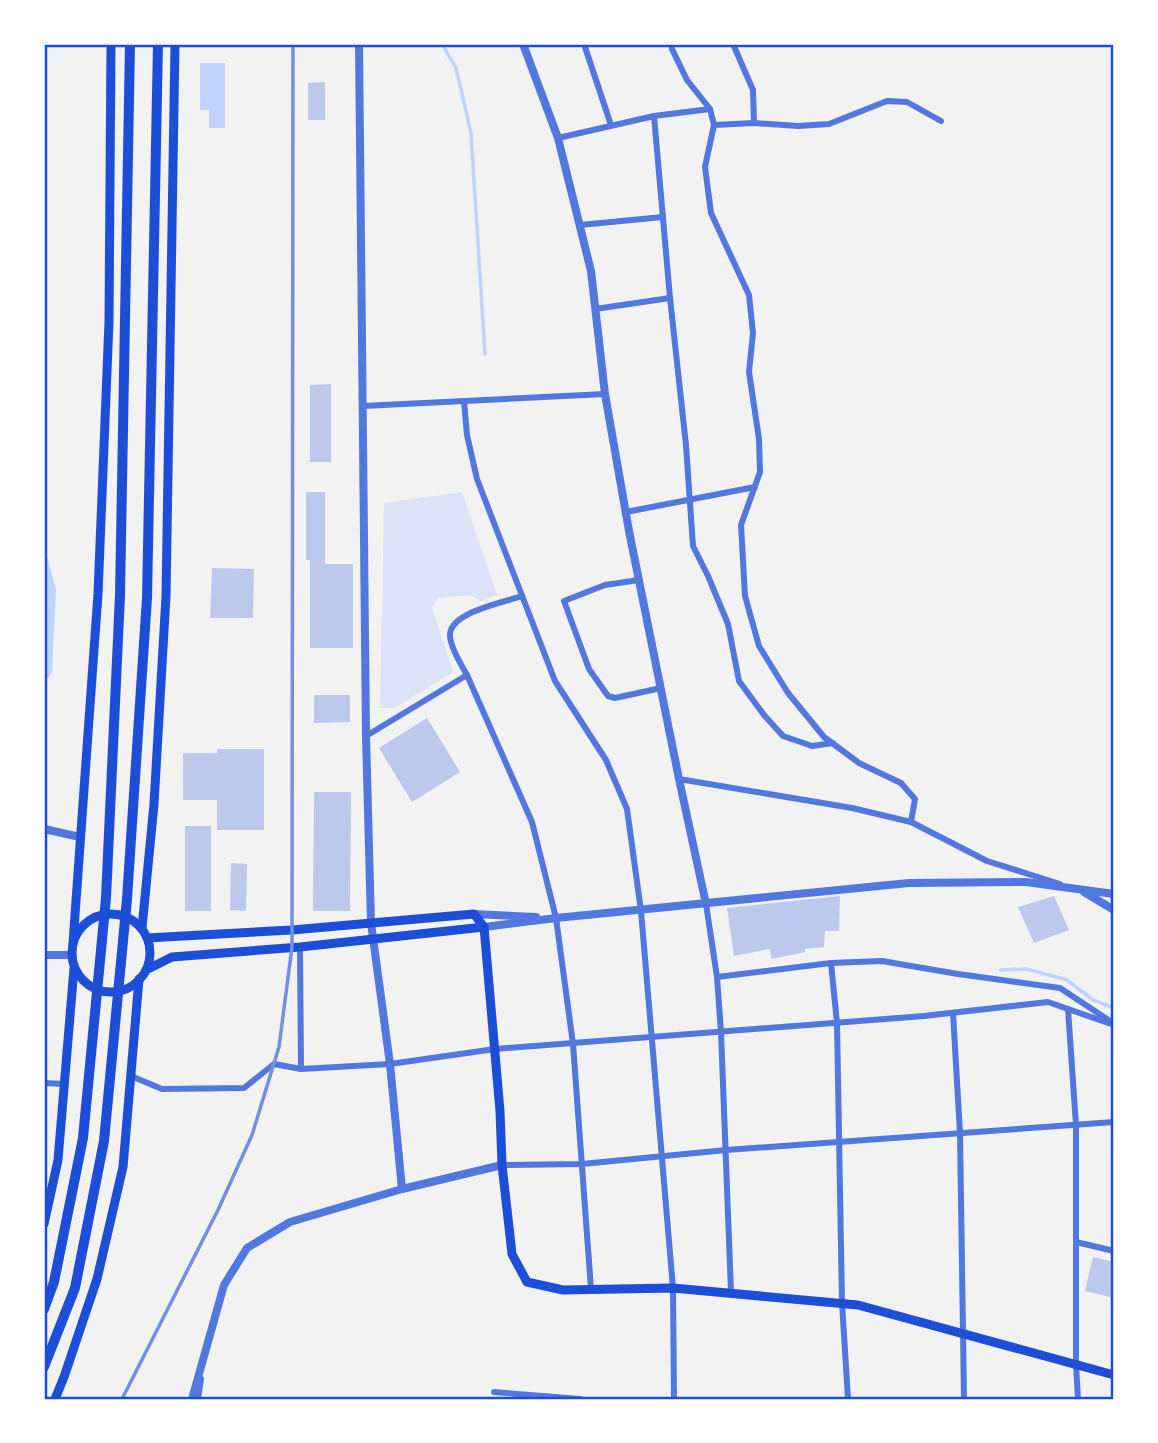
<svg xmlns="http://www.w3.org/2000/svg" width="1158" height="1443" viewBox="0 0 1158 1443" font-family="'Titillium Web',sans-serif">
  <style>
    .green { fill: #dbe4f7 }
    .water { fill: #bfd3fe }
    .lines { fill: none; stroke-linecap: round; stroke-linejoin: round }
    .stream { stroke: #bfd3fe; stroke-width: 3.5 }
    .building { fill: #bdc9ec }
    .minor { stroke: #5277de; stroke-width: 6 }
    .tertiary { stroke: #5277de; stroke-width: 8 }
    .secondary { stroke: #1d4ed8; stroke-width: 9 }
    .trunk { stroke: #1d4ed8; stroke-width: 10 }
    .rail { stroke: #7290e2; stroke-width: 3.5 }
    .neatline { fill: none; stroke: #1d4ed8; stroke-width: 2.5 }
  </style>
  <rect width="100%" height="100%" fill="#f2f2f2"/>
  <polygon class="green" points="462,492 497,595 481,601 470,595 438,598 432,607 453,672 395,708 380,708 384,503"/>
  <g class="water">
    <polygon points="200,63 225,63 225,128 209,128 209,110 200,110"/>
    <polygon points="44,546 56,589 52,672 44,684"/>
  </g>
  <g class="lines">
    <g class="stream">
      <polyline points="442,44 456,68 471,133 485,354"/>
      <polyline points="1001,970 1027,969 1067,980 1093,1000 1114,1008"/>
    </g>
  </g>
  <g class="building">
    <polygon points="325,82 325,120 308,120 308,83"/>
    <polygon points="331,384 331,462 310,462 310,385"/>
    <polygon points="306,492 325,492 325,564 353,564 353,648 310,648 310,560 306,560"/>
    <polygon points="212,568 254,569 253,618 210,618"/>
    <polygon points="314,695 350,695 350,722 314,723"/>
    <polygon points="427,718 460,772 412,802 379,748"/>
    <polygon points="217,749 264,749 264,830 217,830 217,800 183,800 183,753 217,753"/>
    <polygon points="314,792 351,792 350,911 313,911"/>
    <rect x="185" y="826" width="26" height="85"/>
    <polygon points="231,863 247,864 246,911 230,910"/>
    <polygon points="840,896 839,931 825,931 824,947 805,949 805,952 771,959 770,949 734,956 727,908"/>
    <polygon points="1054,896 1069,930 1034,943 1018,907"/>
    <polygon points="1093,1257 1114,1262 1114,1298 1085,1291"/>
  </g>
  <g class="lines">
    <g class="minor">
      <polyline points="584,44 611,125"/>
      <polyline points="671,44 672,49 687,80 710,109 714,125 705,167 711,213 749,295 753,333 749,372 759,439 760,472 741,525 745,596 759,646 788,693 824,737 859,763 901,783 915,799 911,822"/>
      <polyline points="733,44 753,90 754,123"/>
      <polyline points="654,116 670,298 686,445 693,546 708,576 728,624 739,681 764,715 783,736 812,746 833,743"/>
      <polyline points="714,125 754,123 798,126 829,124 887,101 907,102 941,121"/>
      <polyline points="558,138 654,116 710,109"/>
      <polyline points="580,225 663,217"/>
      <polyline points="595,309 670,298"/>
      <polyline points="464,401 467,435 477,479 555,681 606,760 627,809 641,911 673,1288 674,1399"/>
      <polyline points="363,406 605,394"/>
      <polyline points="626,512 755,487"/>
      <polyline points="639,580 605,585 564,601 589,669 608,696 615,698 661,688"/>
      <path d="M 522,596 C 504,602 452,612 450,634 C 449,645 461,665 467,675 L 532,822 L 556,918 L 573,1044 L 591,1289"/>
      <polyline points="366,736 467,675"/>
      <polyline points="679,779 852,808 911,822 987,861 1060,884"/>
      <polyline points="706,904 717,977 721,1032 731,1292"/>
      <polyline points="300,947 301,1069"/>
      <polyline points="831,963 837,1023 842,1303 848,1399"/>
      <polyline points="717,977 831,963 882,961 958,974 1060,988 1110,1021"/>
      <polyline points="1068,1009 1076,1125 1076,1365 1078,1399"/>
      <polyline points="953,1013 960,1133 964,1399"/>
      <polyline points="131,1076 162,1089 244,1088 274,1064 301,1069 390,1064 495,1049 924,1016 1048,1002 1114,1025"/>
      <polyline points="44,1083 65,1084"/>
      <polyline points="502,1165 582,1164 726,1150 1114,1122"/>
      <polyline points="1076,1242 1114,1251"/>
      <polyline points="494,1392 580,1399"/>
      <polyline points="198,1399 201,1379"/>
    </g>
    <g class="tertiary">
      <polyline points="359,44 366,736 371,923 390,1064 402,1189"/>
      <polyline points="523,44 558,138 591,271 605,394 629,531 679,779 706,904"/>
      <polyline points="44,829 80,837"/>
      <polyline points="1084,892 1114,910"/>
      <polyline points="474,914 536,917"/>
      <polyline points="484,927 556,918 909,883 1026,882 1114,894"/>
      <polyline points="44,955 71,955"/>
      <polyline points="192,1399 224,1285 247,1248 290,1222 402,1189 502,1165"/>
    </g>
    <g class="secondary">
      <circle cx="111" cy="953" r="39"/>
      <polyline points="142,928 154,804 166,596 175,44"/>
      <polyline points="147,938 292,930 474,914 484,927 500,1111 502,1165 512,1254 527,1282 563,1290 673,1288 858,1305 1114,1375"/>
      <polyline points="73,943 98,594 109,322 111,44"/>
      <polyline points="146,970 172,957 300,947 484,927"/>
      <polyline points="44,1224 58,1160 74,968"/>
      <polyline points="55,1399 64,1377 97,1279 123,1167 139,979"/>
    </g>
    <g class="trunk">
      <polyline points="44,1309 54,1282 83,1138 106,898 120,595 130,44"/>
      <polyline points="44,1367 75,1288 104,1141 127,899 147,598 158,44"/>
    </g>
    <polyline class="rail" points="122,1399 218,1210 252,1135 279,1047 292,947 293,44"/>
  </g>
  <rect width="1158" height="1443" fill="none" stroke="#ffffff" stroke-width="91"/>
  <rect x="46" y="46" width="1066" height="1352" class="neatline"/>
</svg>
